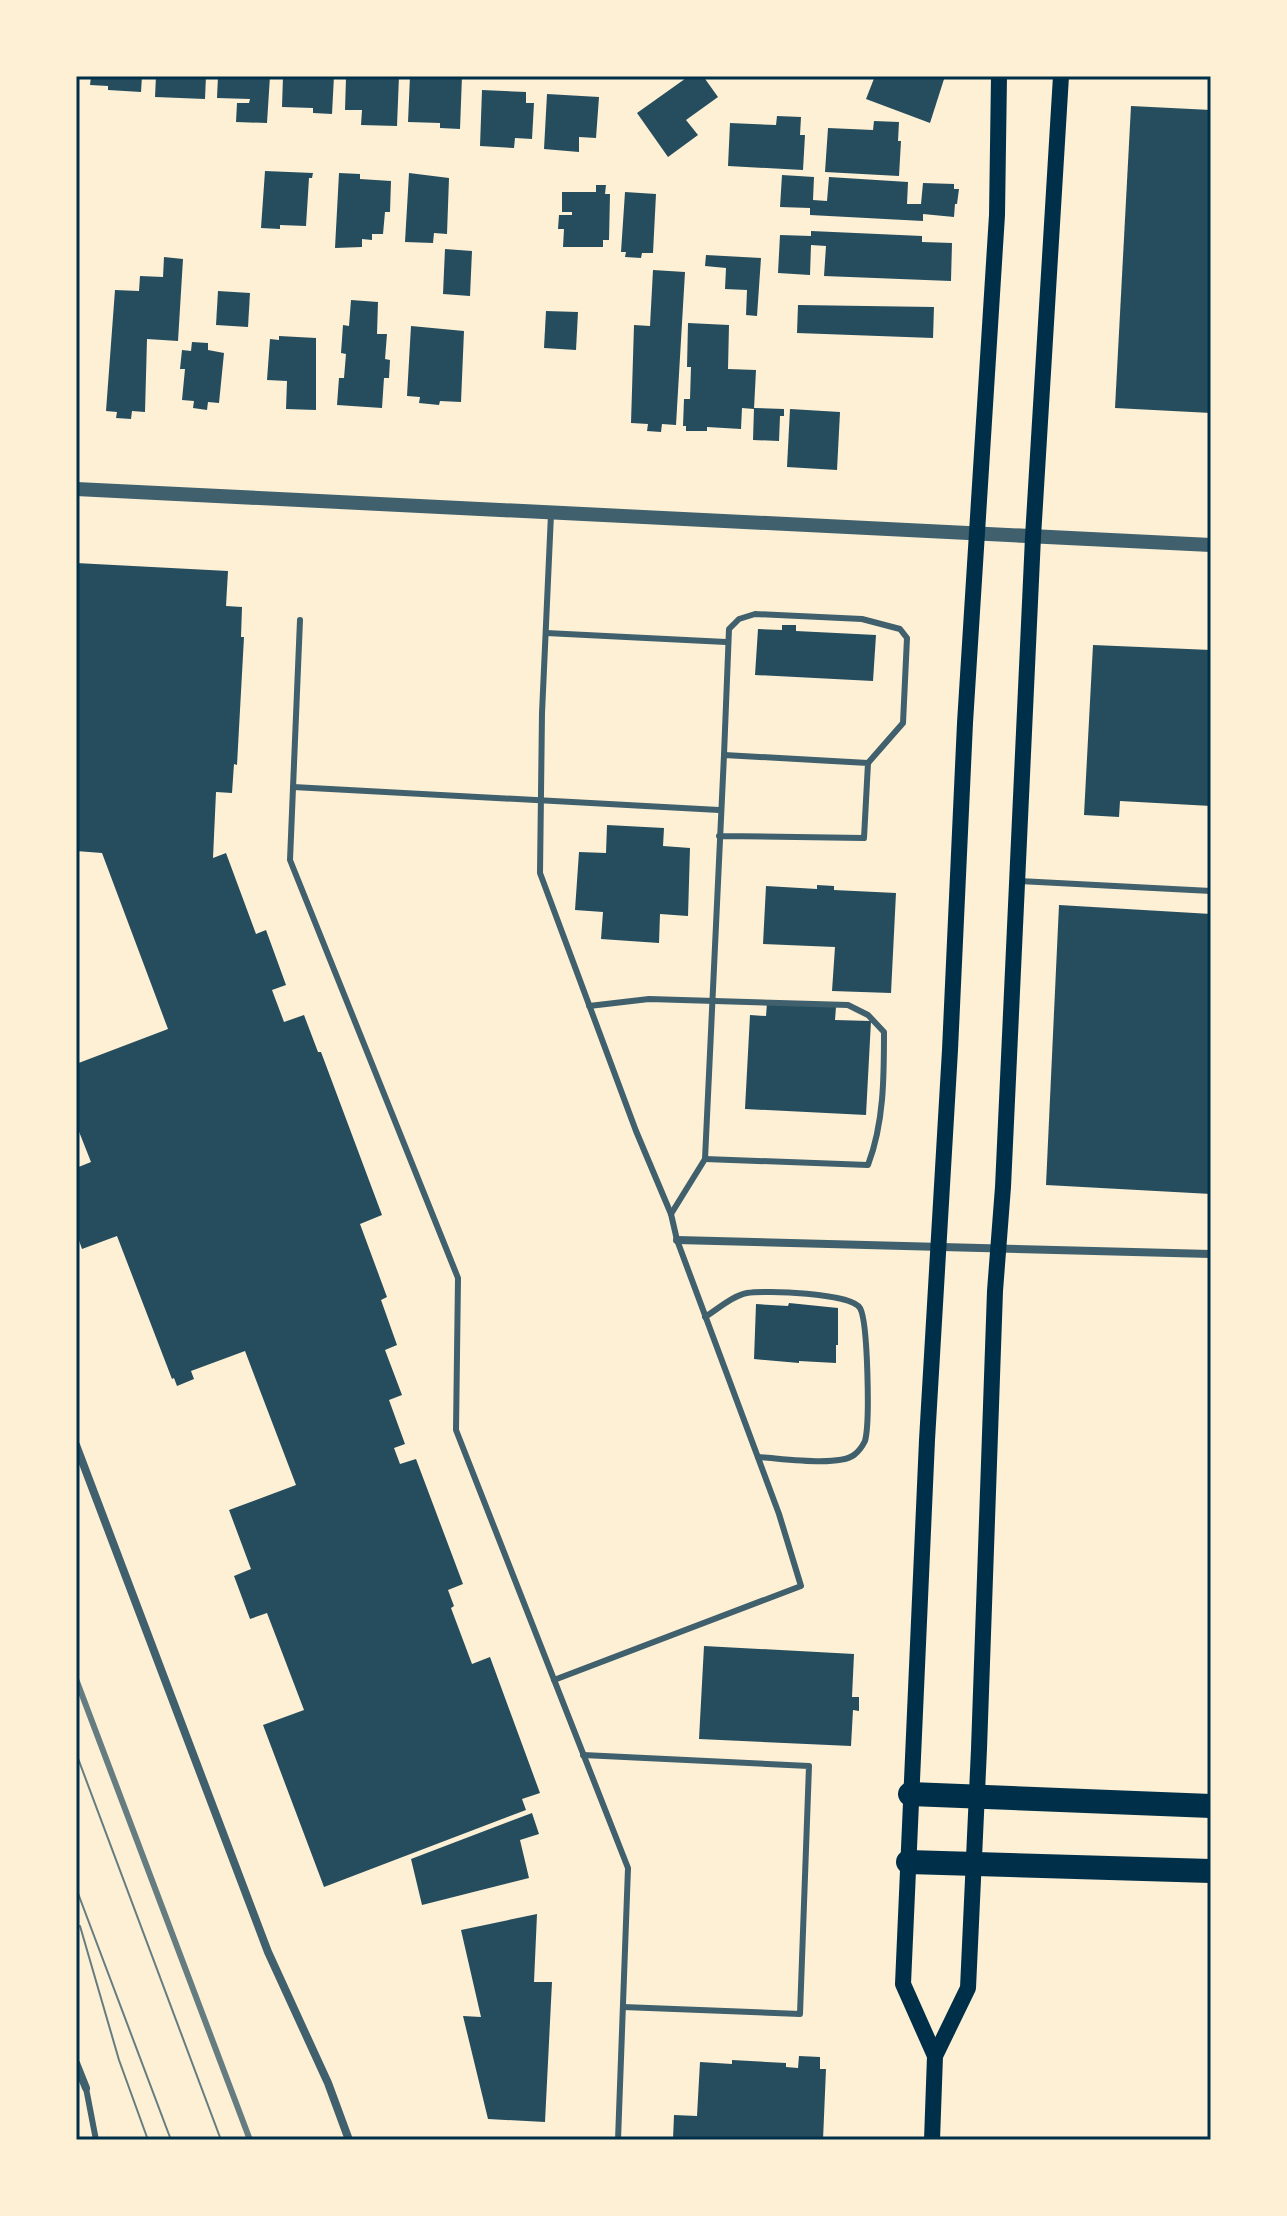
<svg xmlns="http://www.w3.org/2000/svg" width="1287" height="2216" viewBox="0 0 1287 2216" font-family="'Source Serif 4',serif">
  <style>
    .building { fill: #264d5e }
    .lines { fill: none; stroke-linecap: round; stroke-linejoin: round }
    .service { stroke: #3f606c; stroke-width: 6 }
    .minor { stroke: #3f606c; stroke-width: 8 }
    .tertiary { stroke: #3f606c; stroke-width: 14 }
    .secondary { stroke: #003049; stroke-width: 16 }
    .motorway { stroke: #003049; stroke-width: 24 }
    .tram { stroke: #657d81; stroke-width: 2 }
    .rail { stroke: #657d81; stroke-width: 6 }
    .neatline { fill: none; stroke: #003049; stroke-width: 3 }
  </style>
  <rect width="100%" height="100%" fill="#fdf0d5"/>
  <g class="building">
    <polygon points="91,76 142,76 141,92 108,90 108,86 90,85"/>
    <polygon points="156,76 206,76 205,99 155,97"/>
    <polygon points="218,76 270,76 267,123 236,122 237,103 249,103 250,99 217,98"/>
    <polygon points="283,76 334,76 332,114 313,113 313,108 282,107"/>
    <polygon points="356,76 399,76 397,126 361,125 362,110 345,110 346,78"/>
    <polygon points="410,76 462,76 460,129 440,128 440,123 408,122"/>
    <polygon points="689,76 703,76 718,97 686,120 698,135 668,157 637,113"/>
    <polygon points="875,76 945,76 930,123 866,99"/>
    <polygon points="482,90 526,92 526,103 534,103 532,139 515,138 514,148 480,146"/>
    <polygon points="547,94 599,97 596,138 579,137 579,152 544,149"/>
    <polygon points="1131,106 1211,110 1211,413 1115,408"/>
    <polygon points="777,116 801,117 800,135 805,135 803,170 728,166 730,123 776,125"/>
    <polygon points="874,121 899,122 898,141 901,141 899,176 825,172 828,128 873,130"/>
    <polygon points="265,171 313,173 312,178 309,178 306,226 280,225 280,229 261,228"/>
    <polygon points="339,173 360,174 360,179 391,181 390,212 385,212 383,234 372,234 372,240 362,239 362,247 335,248"/>
    <polygon points="409,173 449,178 447,234 434,233 433,243 405,242"/>
    <polygon points="782,175 814,177 813,200 827,201 829,177 908,182 907,204 921,204 923,183 954,184 954,189 959,189 957,204 955,204 954,217 923,214 923,221 810,215 810,208 780,207"/>
    <polygon points="596,185 606,185 605,194 610,194 609,240 603,240 603,247 563,247 564,229 558,229 559,215 572,215 572,212 562,212 562,192 596,192"/>
    <polygon points="625,192 656,194 653,253 642,253 641,258 625,257 626,252 621,252"/>
    <polygon points="811,231 922,236 922,242 952,243 951,281 824,276 826,246 811,245 810,275 778,273 780,235 811,236"/>
    <polygon points="445,249 472,251 470,296 443,294"/>
    <polygon points="706,255 761,258 757,316 746,315 747,290 725,289 726,268 705,266"/>
    <polygon points="164,257 183,259 178,341 147,339 145,412 132,411 131,419 116,418 117,412 106,411 115,290 139,291 140,276 163,277"/>
    <polygon points="653,270 685,272 676,425 662,424 661,432 647,431 648,424 631,423 634,325 650,326"/>
    <polygon points="218,291 250,293 248,327 216,325"/>
    <polygon points="351,300 378,302 377,334 387,334 385,359 390,360 389,378 384,378 382,408 337,405 339,378 344,378 346,354 341,353 343,325 349,326"/>
    <polygon points="798,305 934,307 933,338 797,333"/>
    <polygon points="546,311 578,312 576,350 544,348"/>
    <polygon points="688,323 729,325 728,369 756,370 754,409 742,408 741,429 707,427 707,431 686,431 686,426 683,426 684,399 690,399 691,367 687,367"/>
    <polygon points="411,326 464,331 461,402 440,401 439,405 419,403 420,397 407,396"/>
    <polygon points="279,336 316,338 316,410 286,409 287,381 267,380 270,339 279,340"/>
    <polygon points="192,342 208,343 208,350 224,353 219,403 208,402 207,410 193,408 194,401 182,400 185,369 180,369 182,350 191,351"/>
    <polygon points="754,408 784,409 784,416 780,416 779,441 753,440"/>
    <polygon points="790,409 840,412 837,470 787,467"/>
    <polygon points="76,563 228,571 226,606 242,607 241,637 244,637 237,765 234,764 232,793 216,792 213,858 226,853 256,934 266,930 286,985 272,990 284,1022 304,1015 318,1052 321,1052 382,1215 360,1224 387,1297 381,1300 397,1345 385,1350 402,1395 389,1400 405,1444 394,1448 400,1464 416,1459 463,1584 448,1590 454,1606 451,1608 472,1664 490,1657 540,1793 522,1799 526,1810 324,1887 263,1725 304,1710 267,1613 250,1619 234,1576 251,1569 229,1510 296,1485 245,1351 191,1371 194,1379 177,1386 174,1378 172,1379 117,1236 82,1249 76,1232 76,1168 91,1162 76,1124 76,1064 168,1029 102,853 76,851"/>
    <polygon points="782,625 796,625 796,631 876,635 873,681 755,675 758,629 782,630"/>
    <polygon points="1093,645 1211,650 1211,806 1120,801 1119,817 1084,815"/>
    <polygon points="607,825 664,828 663,846 690,848 688,916 660,914 659,943 601,939 603,912 575,910 579,852 606,853"/>
    <polygon points="817,885 834,886 834,890 896,893 891,993 832,991 835,947 763,944 766,886 817,889"/>
    <polygon points="1059,905 1211,914 1211,1194 1046,1185"/>
    <polygon points="767,1003 836,1007 835,1020 871,1021 866,1115 745,1109 750,1015 766,1016"/>
    <polygon points="789,1303 838,1308 838,1345 836,1345 836,1363 799,1361 799,1363 754,1359 756,1304 788,1306"/>
    <polygon points="704,1646 854,1654 852,1697 859,1697 859,1711 853,1710 851,1746 699,1739"/>
    <polygon points="532,1813 539,1834 520,1840 529,1878 422,1905 411,1859"/>
    <polygon points="537,1914 534,1982 552,1982 545,2122 488,2119 463,2016 481,2017 461,1930"/>
    <polygon points="799,2056 820,2057 820,2069 826,2069 823,2140 673,2139 674,2115 697,2116 700,2062 732,2064 732,2060 786,2063 786,2067 798,2068"/>
  </g>
  <g class="lines">
    <g class="service">
      <polyline points="551,514 542,713 540,873 636,1131 671,1214 677,1240 779,1514 801,1586 554,1680"/>
      <polyline points="300,620 290,860 458,1278 456,1430 628,1868 618,2140"/>
      <polyline points="546,633 726,642"/>
      <polyline points="724,755 729,629 739,619 755,614 862,619 900,629 907,638 903,723 868,763"/>
      <polyline points="293,787 719,810"/>
      <polyline points="1019,881 1211,891"/>
      <path d="M 589,1006 L 649,999 L 848,1005 L 868,1015 L 884,1032 C 884,1077 884,1123 868,1165 L 705,1159"/>
      <polyline points="671,1214 705,1159 724,755 868,763 864,838 719,836"/>
      <path d="M 705,1317 C 718,1309 732,1296 747,1293 C 765,1290 851,1293 860,1308 C 868,1322 870,1423 865,1441 C 863,1445 858,1452 854,1455 C 838,1467 779,1458 758,1457"/>
      <polyline points="583,1755 809,1766 800,2014 623,2007"/>
      <polyline points="86,2088 96,2140"/>
    </g>
    <g class="minor">
      <polyline points="677,1240 1211,1254"/>
      <polyline points="76,1445 268,1952 328,2083 349,2140"/>
      <polyline points="76,2063 86,2088"/>
    </g>
    <polyline class="tertiary" points="76,489 1211,545"/>
    <g class="secondary">
      <polyline points="935,2056 903,1984 927,1440 950,1050 965,723 997,215 999,76"/>
      <polyline points="932,2140 935,2056 968,1988 979,1749 995,1291 1003,1187 1033,537 1061,76"/>
    </g>
    <g class="motorway">
      <polyline points="910,1794 1211,1806"/>
      <polyline points="908,1862 1211,1871"/>
    </g>
    <g class="tram">
      <polyline points="76,1753 221,2140"/>
      <polyline points="76,1888 171,2140"/>
      <polyline points="80,1926 119,2060 148,2140"/>
    </g>
    <polyline class="rail" points="76,1679 250,2140"/>
  </g>
  <rect width="1287" height="2216" fill="none" stroke="#fdf0d5" stroke-width="156"/>
  <rect x="78" y="78" width="1131" height="2060" class="neatline"/>
</svg>
